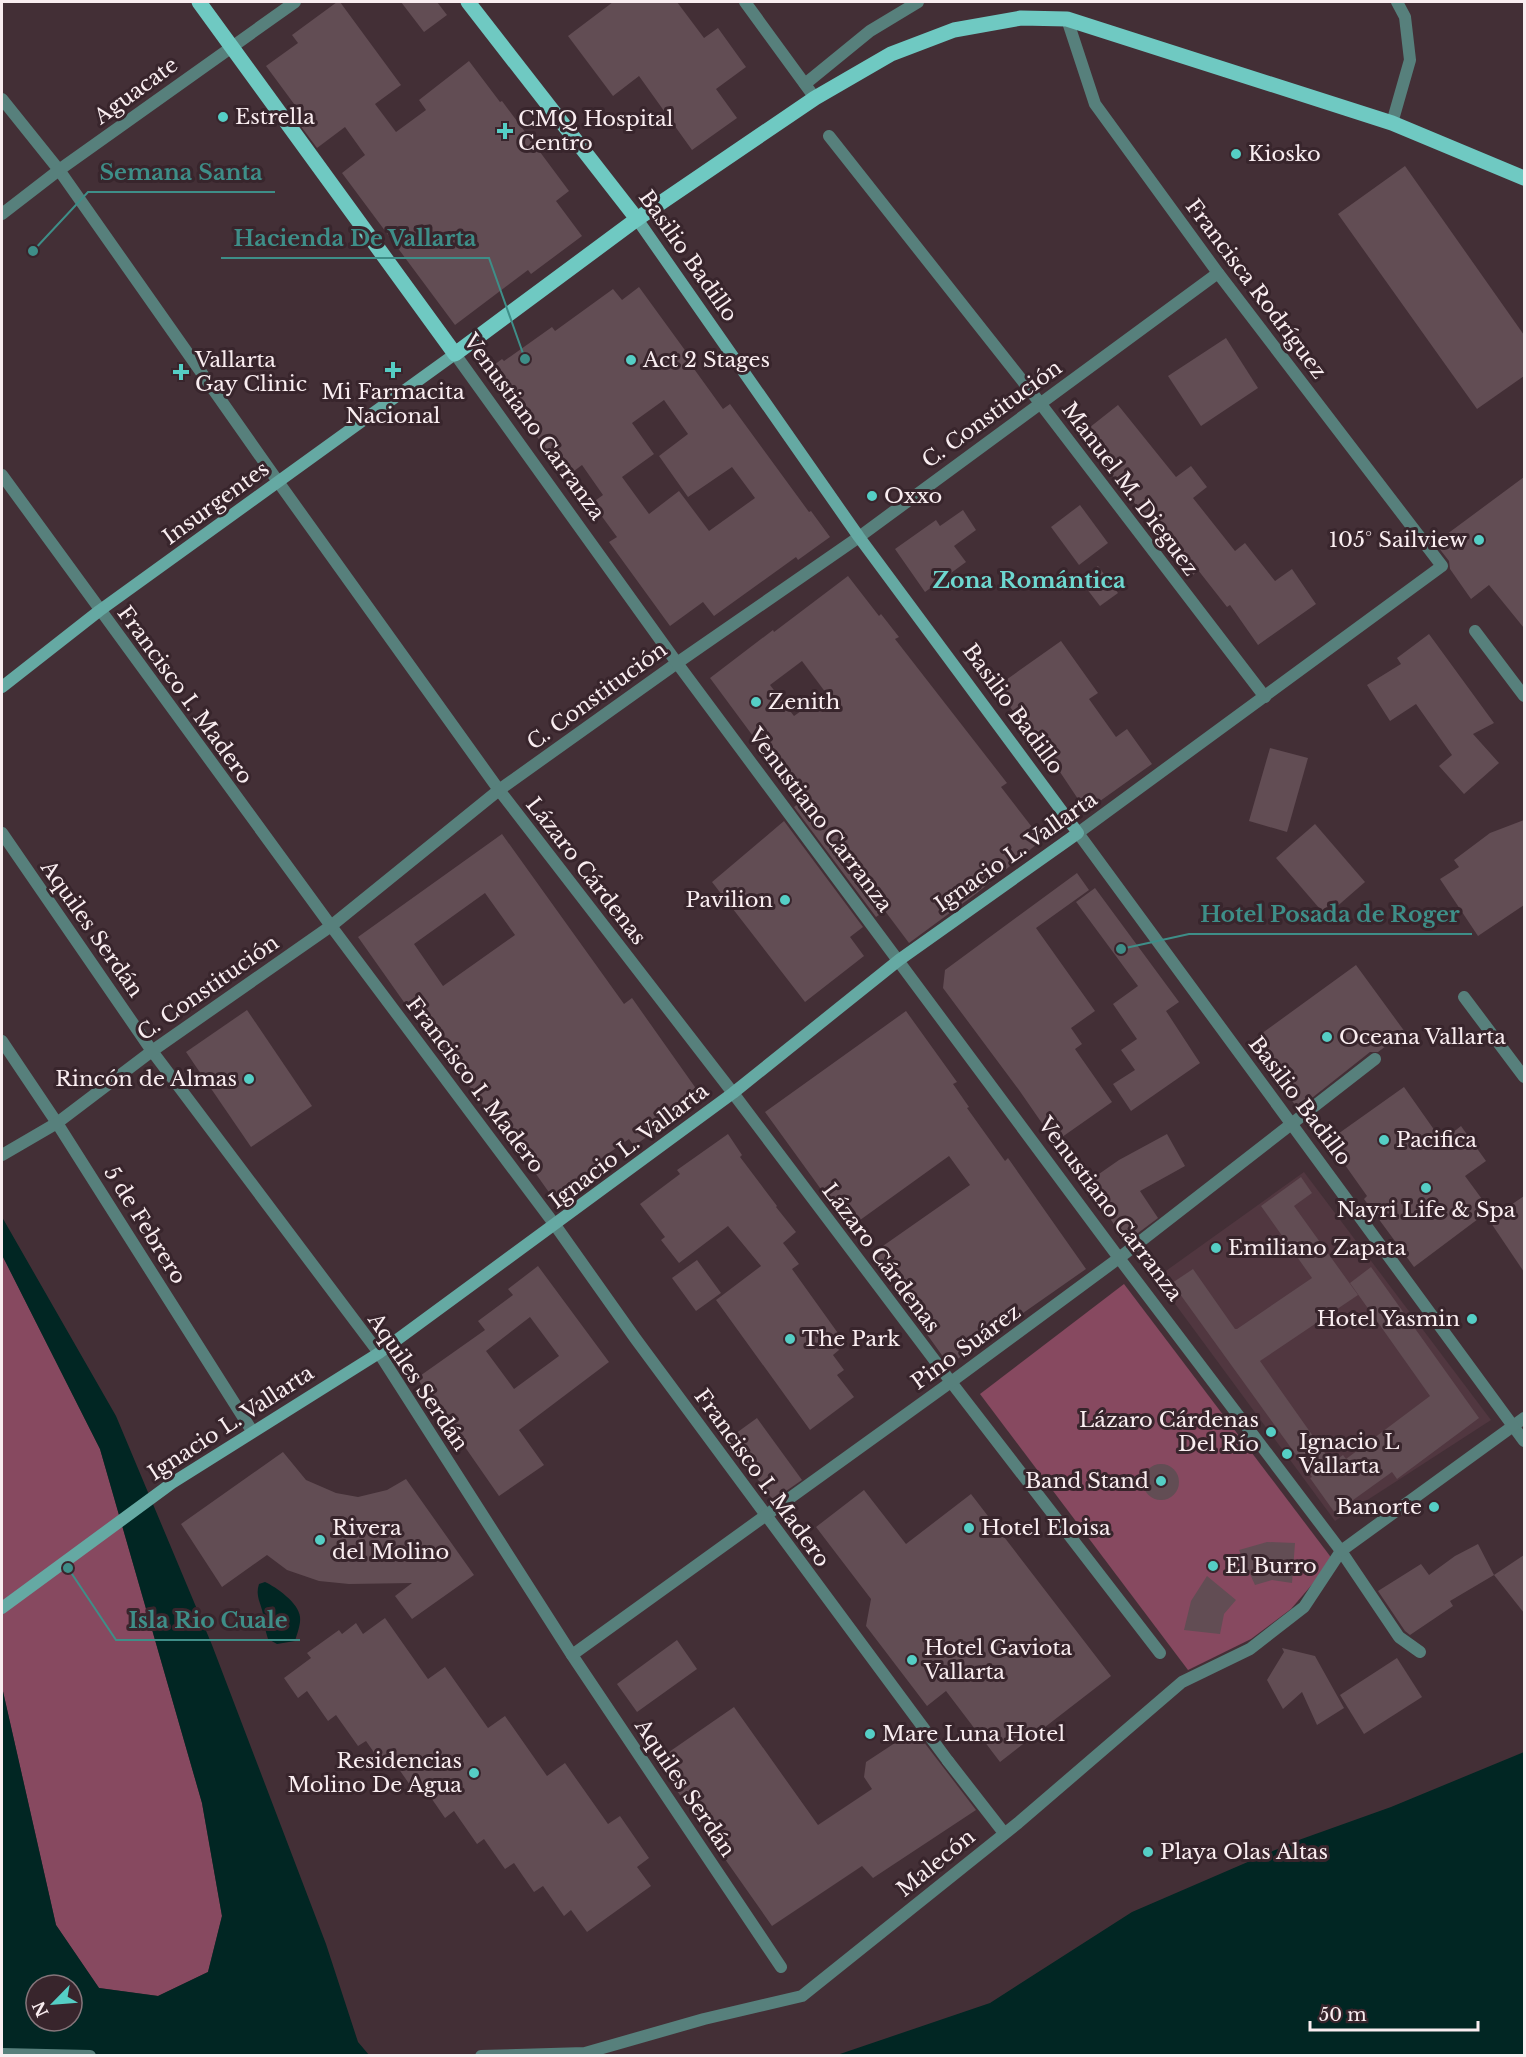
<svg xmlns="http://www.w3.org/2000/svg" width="1526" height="2057" viewBox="0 0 1526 2057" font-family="'Libre Baskerville',serif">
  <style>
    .built { fill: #513740 }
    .green { fill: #874960 }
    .water { fill: #012623; fill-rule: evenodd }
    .building { fill: #624d54; fill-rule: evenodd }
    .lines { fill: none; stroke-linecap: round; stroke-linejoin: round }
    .pedestrian { stroke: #57807c; stroke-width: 12 }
    .minor { stroke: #57807c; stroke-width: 12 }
    .tertiary { stroke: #57807c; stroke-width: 12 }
    .secondary { stroke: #65a9a3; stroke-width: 12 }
    .primary { stroke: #6fc9c2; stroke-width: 15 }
    .poi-dot { fill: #55cec5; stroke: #38252c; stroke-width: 2 }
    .labels { text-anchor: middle; stroke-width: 6; stroke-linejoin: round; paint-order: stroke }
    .street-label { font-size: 21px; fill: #f9edf0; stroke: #38252c }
    .poi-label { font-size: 21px; fill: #f9edf0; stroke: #38252c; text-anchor: start }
    .neighbourhood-label { font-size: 22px; font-weight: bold; fill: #6dd8d0; stroke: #38252c }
    .leader { fill: none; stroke: #3e8e88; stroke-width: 2 }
    .callout-dot { fill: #3e8e88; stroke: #38252c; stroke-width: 2 }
    .callout-label { font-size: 22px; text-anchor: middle; font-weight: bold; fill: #3e8e88; stroke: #38252c; stroke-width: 6; stroke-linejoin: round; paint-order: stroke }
  </style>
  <rect width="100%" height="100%" fill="#432f36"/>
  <polygon class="built" points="1304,1172 1491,1420 1335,1521 1156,1278"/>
  <g class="green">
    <polygon points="2,1255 100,1449 202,1803 222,1916 208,1972 158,1996 99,1988 56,1925 2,1687"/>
    <polygon points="1124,1284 1333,1560 1291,1609 1251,1639 1188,1670 980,1394"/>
  </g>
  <g class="water">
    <path d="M 2,1217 L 116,1416 L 212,1645 L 326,1944 L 358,2042 L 369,2055 L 2,2055 L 2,1687 L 56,1925 L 99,1988 L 158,1996 L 208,1972 L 222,1916 L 202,1803 L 100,1449 L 2,1255 ZM 36,1985 L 72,1985 L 72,2021 L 36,2021 Z"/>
    <path d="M 265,1582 C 276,1587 299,1603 300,1617 C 301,1624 297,1634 295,1641 L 277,1644 L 268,1639 C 265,1630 264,1623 263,1614 C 261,1603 255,1596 259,1584 Z"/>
    <polygon points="1524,1752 1524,2055 837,2055 990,2003 1132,1912 1296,1841 1391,1807"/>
  </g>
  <g class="building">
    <polygon points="337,2 340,2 401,85 375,104 396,132 426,110 419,100 469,61 500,102 502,101 569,191 556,201 582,236 531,274 528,270 455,325 342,173 365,155 345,127 317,148 294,117 300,112 266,66 298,43 292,35"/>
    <polygon points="401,2 437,2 447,15 424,32"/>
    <polygon points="613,2 677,2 704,38 718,28 746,67 716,89 737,118 692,150 639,76 613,96 568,36"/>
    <polygon points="1405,166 1524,335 1524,376 1477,409 1338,214"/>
    <path d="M 639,287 L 687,353 L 684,355 L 723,409 L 730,404 L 809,512 L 811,511 L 830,537 L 798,560 L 796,557 L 714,616 L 703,602 L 670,626 L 609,542 L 617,537 L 592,503 L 603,495 L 582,465 L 566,477 L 535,434 L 531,436 L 486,371 L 502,359 L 504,361 L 552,327 L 555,331 L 613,289 L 622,300 ZM 664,400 L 688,434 L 659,456 L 688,497 L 732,467 L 755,498 L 709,531 L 679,491 L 649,514 L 622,477 L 654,454 L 632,423 Z"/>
    <polygon points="1226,338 1258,388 1201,426 1168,376"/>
    <polygon points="1118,405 1176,477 1191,466 1207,487 1193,498 1235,551 1245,543 1275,581 1292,569 1316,604 1258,645 1230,605 1227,607 1198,570 1193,575 1154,527 1152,528 1137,506 1080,435"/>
    <polygon points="1524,477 1524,628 1489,585 1471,599 1450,569 1449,561 1435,543"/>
    <polygon points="1080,505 1108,543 1079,565 1051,527"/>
    <polygon points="963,510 976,530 954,546 966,562 925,592 895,549 936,520 940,526"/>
    <polygon points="1098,566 1118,593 1100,606 1080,580"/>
    <path d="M 848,576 L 879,616 L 881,614 L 899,637 L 895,639 L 1007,783 L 1001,787 L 1042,840 L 977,893 L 909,943 L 885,911 L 876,917 L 794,807 L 801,801 L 710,678 L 773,630 L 774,632 ZM 802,661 L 826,693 L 794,716 L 770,685 Z"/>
    <polygon points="1429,634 1494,723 1473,734 1499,763 1464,794 1439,766 1452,755 1416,704 1390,721 1367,685 1401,664 1397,658"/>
    <polygon points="1061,641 1098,693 1089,699 1116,737 1127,729 1152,764 1086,811 1036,736 1033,739 996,687"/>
    <polygon points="1270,748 1308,758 1287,832 1249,821"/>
    <polygon points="1524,820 1524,905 1478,936 1440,879 1459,867 1454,860 1490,833"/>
    <polygon points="784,821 863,927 850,937 864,956 805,1002 712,882"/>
    <polygon points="1315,824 1365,882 1326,916 1276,858"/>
    <path d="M 502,834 L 624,1004 L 632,998 L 702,1097 L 634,1146 L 629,1139 L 596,1162 L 598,1166 L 553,1198 L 514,1143 L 512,1145 L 409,1003 L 406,1005 L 358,937 ZM 485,893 L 515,935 L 443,986 L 414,944 Z"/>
    <polygon points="1077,873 1089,890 1036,928 1095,1011 1071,1028 1082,1044 1075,1049 1112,1102 1055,1142 1019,1090 943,988 945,970"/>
    <polygon points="1095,888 1179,1002 1166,1011 1200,1063 1131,1111 1113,1084 1135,1070 1121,1050 1137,1039 1113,1004 1138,986 1076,902"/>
    <polygon points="1356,965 1405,1032 1378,1052 1370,1052 1298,1109 1250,1042"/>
    <polygon points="247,1010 312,1106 251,1147 186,1052"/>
    <polygon points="906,1011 957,1082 953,1084 969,1107 967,1108 1005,1161 1008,1158 1086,1269 949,1365 870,1255 970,1185 949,1156 849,1228 765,1112"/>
    <polygon points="1404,1087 1442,1141 1461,1126 1486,1161 1465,1176 1490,1210 1414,1267 1364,1199 1367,1196 1328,1141"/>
    <polygon points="728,1134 742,1155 740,1157 777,1206 776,1207 796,1232 783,1243 799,1264 792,1269 840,1336 833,1341 839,1350 833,1355 844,1370 837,1375 854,1397 810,1430 716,1300 761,1266 728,1226 679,1263 661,1240 665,1237 640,1204 680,1174 677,1170"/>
    <polygon points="1167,1134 1185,1166 1140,1191 1158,1218 1126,1242 1086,1183 1119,1160"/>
    <polygon points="1301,1177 1312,1193 1294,1206 1358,1295 1260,1361 1332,1463 1343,1455 1346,1459 1430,1396 1350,1283 1371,1267 1479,1418 1397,1479 1392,1472 1335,1513 1310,1478 1312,1477 1172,1283 1193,1269 1235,1329 1237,1329 1312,1278 1261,1206"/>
    <polygon points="1524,1196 1524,1272 1489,1220"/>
    <polygon points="697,1260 721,1293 696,1311 672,1278"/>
    <path d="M 538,1266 L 609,1362 L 519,1430 L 544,1465 L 499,1496 L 417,1378 L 485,1330 L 478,1321 L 513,1295 L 508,1289 ZM 530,1317 L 559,1356 L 514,1389 L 486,1351 Z"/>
    <polygon points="757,1418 802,1480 773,1500 728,1439"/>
    <polygon points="283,1452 306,1480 336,1493 358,1497 387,1490 406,1479 474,1575 412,1619 395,1596 412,1583 349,1584 319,1581 287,1570 267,1555 222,1587 181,1524"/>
    <circle cx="1161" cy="1482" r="18"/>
    <polygon points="864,1490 906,1544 971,1494 1111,1676 1000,1762 946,1691 927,1706 866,1626 871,1599 816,1527"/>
    <polygon points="1267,1542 1295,1543 1292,1583 1272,1580 1255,1585 1239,1550"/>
    <polygon points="1478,1544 1494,1575 1450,1601 1453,1606 1410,1635 1405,1631 1378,1591 1421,1564 1429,1575 1455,1556"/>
    <polygon points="1524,1555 1524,1613 1494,1575"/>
    <polygon points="1207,1576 1236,1600 1224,1614 1220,1634 1184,1630 1191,1601"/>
    <polygon points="385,1618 428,1679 445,1667 488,1728 505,1716 547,1776 565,1763 608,1824 620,1816 649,1858 637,1867 651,1886 587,1932 571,1910 564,1916 543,1886 534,1892 514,1863 505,1869 484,1839 477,1844 454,1811 445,1818 425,1789 417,1795 396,1765 387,1771 366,1741 358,1746 336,1715 328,1721 307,1691 298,1698 284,1678 311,1658 307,1653 339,1630 342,1634 356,1623 363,1634"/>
    <polygon points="677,1640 697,1669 637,1712 617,1684"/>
    <polygon points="1282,1648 1315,1656 1344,1708 1317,1725 1302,1692 1283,1709 1267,1680 1284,1652"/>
    <polygon points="1397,1658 1422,1697 1364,1734 1340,1695"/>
    <polygon points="734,1707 818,1825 872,1789 864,1777 866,1762 904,1737 920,1737 976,1810 873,1878 862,1866 772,1926 656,1761"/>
  </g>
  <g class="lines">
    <g class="pedestrian">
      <polyline points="948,1761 1004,1833"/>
      <polyline points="2,2054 90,2056"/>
      <polyline points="481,2056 585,2053 704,2019 802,1996 1018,1823 1182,1682 1250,1649 1304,1607 1341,1551 1399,1637 1420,1652"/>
    </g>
    <g class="minor">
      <polyline points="745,2 815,98"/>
      <polyline points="1067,19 1095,104 1218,273 1442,566 1078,833"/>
      <polyline points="805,84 870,31 918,2"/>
      <polyline points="2,99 59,170 279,483 499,790 733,1093 951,1382 1160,1653"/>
      <polyline points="1392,123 1410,60 1405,17 1397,2"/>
      <polyline points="829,136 1040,403 1265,697"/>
      <polyline points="2,214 59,170 295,2"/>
      <polyline points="2,475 331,926 555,1225 635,1338 948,1761"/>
      <polyline points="1475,631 1524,696"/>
      <polyline points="2,833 152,1051 379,1353 572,1655 781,1967"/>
      <polyline points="1464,997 1524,1077"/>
      <polyline points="2,1041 57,1123 252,1431"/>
      <polyline points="2,1155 57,1123 152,1051 331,926 499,790 677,663 859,537 1218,273"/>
      <polyline points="1513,1426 1524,1441"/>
      <polyline points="572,1655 951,1382 1119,1258 1375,1059"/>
    </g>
    <g class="tertiary">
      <polyline points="455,354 677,663 1119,1258 1341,1551 1524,1418"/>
      <polyline points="1078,833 1513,1426"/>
    </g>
    <g class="secondary">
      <polyline points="2,687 99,611 455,354"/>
      <polyline points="2,1608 172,1483 379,1353 733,1093 899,960 1078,833 859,537 637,219"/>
    </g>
    <g class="primary">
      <polyline points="199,2 455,354 637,219 815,98 891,54 954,30 1021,18 1067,19 1392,123 1524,178"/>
      <polyline points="468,2 637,219"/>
    </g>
  </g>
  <g class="poi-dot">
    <circle cx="223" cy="117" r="6"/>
    <path d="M502 122h6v6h6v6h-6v6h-6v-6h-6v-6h6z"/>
    <circle cx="1236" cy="154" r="6"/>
    <circle cx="631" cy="360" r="6"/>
    <path d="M390 361h6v6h6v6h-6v6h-6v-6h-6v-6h6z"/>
    <path d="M178 363h6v6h6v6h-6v6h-6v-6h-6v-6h6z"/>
    <circle cx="872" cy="496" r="6"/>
    <circle cx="1479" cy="540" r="6"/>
    <circle cx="756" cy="702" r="6"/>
    <circle cx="785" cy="900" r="6"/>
    <circle cx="1327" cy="1037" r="6"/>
    <circle cx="249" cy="1079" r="6"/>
    <circle cx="1384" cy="1140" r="6"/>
    <circle cx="1426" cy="1188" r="6"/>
    <circle cx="1216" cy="1248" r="6"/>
    <circle cx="1472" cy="1319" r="6"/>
    <circle cx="790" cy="1339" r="6"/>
    <circle cx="1271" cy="1432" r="6"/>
    <circle cx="1287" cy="1454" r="6"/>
    <circle cx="1161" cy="1481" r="6"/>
    <circle cx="1434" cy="1507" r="6"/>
    <circle cx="969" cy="1528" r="6"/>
    <circle cx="320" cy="1540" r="6"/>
    <circle cx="1213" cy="1566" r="6"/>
    <circle cx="912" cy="1660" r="6"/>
    <circle cx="870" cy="1734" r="6"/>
    <circle cx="474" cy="1773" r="6"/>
    <circle cx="1148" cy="1852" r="6"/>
  </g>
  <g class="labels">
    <g class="street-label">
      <text transform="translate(136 91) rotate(-36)" y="7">Aguacate</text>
      <text transform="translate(688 256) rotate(55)" y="7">Basilio Badillo</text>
      <text transform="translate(1256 289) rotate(53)" y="7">Francisca Rodríguez</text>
      <text transform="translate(992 414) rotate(-36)" y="7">C. Constitución</text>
      <text transform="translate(534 427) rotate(54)" y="7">Venustiano Carranza</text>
      <text transform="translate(1130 489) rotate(53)" y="7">Manuel M. Dieguez</text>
      <text transform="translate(216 503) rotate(-36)" y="7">Insurgentes</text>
      <text transform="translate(185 695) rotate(54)" y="7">Francisco I. Madero</text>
      <text transform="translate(597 696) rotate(-36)" y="7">C. Constitución</text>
      <text transform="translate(1013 709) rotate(54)" y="7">Basilio Badillo</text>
      <text transform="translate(820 820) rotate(53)" y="7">Venustiano Carranza</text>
      <text transform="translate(1016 852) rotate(-35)" y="7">Ignacio L. Vallarta</text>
      <text transform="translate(586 871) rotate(52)" y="7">Lázaro Cárdenas</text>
      <text transform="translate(92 929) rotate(55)" y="7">Aquiles Serdán</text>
      <text transform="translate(208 988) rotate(-35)" y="7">C. Constitución</text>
      <text transform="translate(475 1085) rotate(53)" y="7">Francisco I. Madero</text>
      <text transform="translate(1300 1101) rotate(53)" y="7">Basilio Badillo</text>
      <text transform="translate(629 1146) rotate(-37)" y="7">Ignacio L. Vallarta</text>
      <text transform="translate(1110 1209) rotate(53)" y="7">Venustiano Carranza</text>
      <text transform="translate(145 1225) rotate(58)" y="7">5 de Febrero</text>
      <text transform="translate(881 1258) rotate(53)" y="7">Lázaro Cárdenas</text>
      <text transform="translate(966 1347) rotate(-36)" y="7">Pino Suárez</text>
      <text transform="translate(418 1382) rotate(56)" y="7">Aquiles Serdán</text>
      <text transform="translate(231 1423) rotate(-33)" y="7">Ignacio L. Vallarta</text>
      <text transform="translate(762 1478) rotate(54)" y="7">Francisco I. Madero</text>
      <text transform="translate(685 1788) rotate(56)" y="7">Aquiles Serdán</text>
      <text transform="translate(936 1863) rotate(-39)" y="7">Malecón</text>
    </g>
    <g class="poi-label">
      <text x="235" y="124">Estrella</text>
      <text x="518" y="126">CMQ Hospital<tspan x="518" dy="24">Centro</tspan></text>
      <text x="1248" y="161">Kiosko</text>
      <text x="195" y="367">Vallarta<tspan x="195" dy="24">Gay Clinic</tspan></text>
      <text x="643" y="367">Act 2 Stages</text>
      <text x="393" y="399" text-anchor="middle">Mi Farmacita<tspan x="393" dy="24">Nacional</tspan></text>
      <text x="884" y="503">Oxxo</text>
      <text x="1467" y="547" text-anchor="end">105° Sailview</text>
      <text x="768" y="709">Zenith</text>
      <text x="773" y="907" text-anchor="end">Pavilion</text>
      <text x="1339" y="1044">Oceana Vallarta</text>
      <text x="237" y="1086" text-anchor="end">Rincón de Almas</text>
      <text x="1396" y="1147">Pacifica</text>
      <text x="1426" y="1217" text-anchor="middle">Nayri Life &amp; Spa</text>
      <text x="1228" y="1255">Emiliano Zapata</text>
      <text x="1460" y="1326" text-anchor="end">Hotel Yasmin</text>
      <text x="802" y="1346">The Park</text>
      <text x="1259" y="1427" text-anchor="end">Lázaro Cárdenas<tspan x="1259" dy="24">Del Río</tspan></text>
      <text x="1299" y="1449">Ignacio L<tspan x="1299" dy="24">Vallarta</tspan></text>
      <text x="1149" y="1488" text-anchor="end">Band Stand</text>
      <text x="1422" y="1514" text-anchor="end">Banorte</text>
      <text x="332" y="1535">Rivera<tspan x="332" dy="24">del Molino</tspan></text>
      <text x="981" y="1535">Hotel Eloisa</text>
      <text x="1225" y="1573">El Burro</text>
      <text x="924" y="1655">Hotel Gaviota<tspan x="924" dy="24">Vallarta</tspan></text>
      <text x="882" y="1741">Mare Luna Hotel</text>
      <text x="462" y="1768" text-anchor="end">Residencias<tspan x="462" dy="24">Molino De Agua</tspan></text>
      <text x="1160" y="1859">Playa Olas Altas</text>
    </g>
    <g class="neighbourhood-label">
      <text x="1029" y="588">Zona Romántica</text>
    </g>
  </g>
  <path class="leader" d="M33 251L88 192H275M525 359L489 258H221M1121 949L1189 934H1472M68 1568L116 1640H300"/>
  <g class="callout-dot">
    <circle cx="33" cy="251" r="6"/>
    <circle cx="525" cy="359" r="6"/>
    <circle cx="1121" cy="949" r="6"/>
    <circle cx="68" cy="1568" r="6"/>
  </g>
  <g class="callout-label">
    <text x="181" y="180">Semana Santa</text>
    <text x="355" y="246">Hacienda De Vallarta</text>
    <text x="1330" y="922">Hotel Posada de Roger</text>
    <text x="208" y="1628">Isla Rio Cuale</text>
  </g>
  <rect width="1526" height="2057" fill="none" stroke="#f9edf0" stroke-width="6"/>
  <g transform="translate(54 2003) rotate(245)"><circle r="28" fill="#38252c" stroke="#85757a" stroke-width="1.5"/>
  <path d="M0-4.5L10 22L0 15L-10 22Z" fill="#55cec5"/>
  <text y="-9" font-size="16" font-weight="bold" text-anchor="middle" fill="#f9edf0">N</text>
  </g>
  <path d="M1310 2021v9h168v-9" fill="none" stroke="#f9edf0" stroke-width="3"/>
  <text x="1319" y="2021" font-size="18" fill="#f9edf0" stroke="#38252c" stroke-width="4.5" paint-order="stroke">50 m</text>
</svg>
